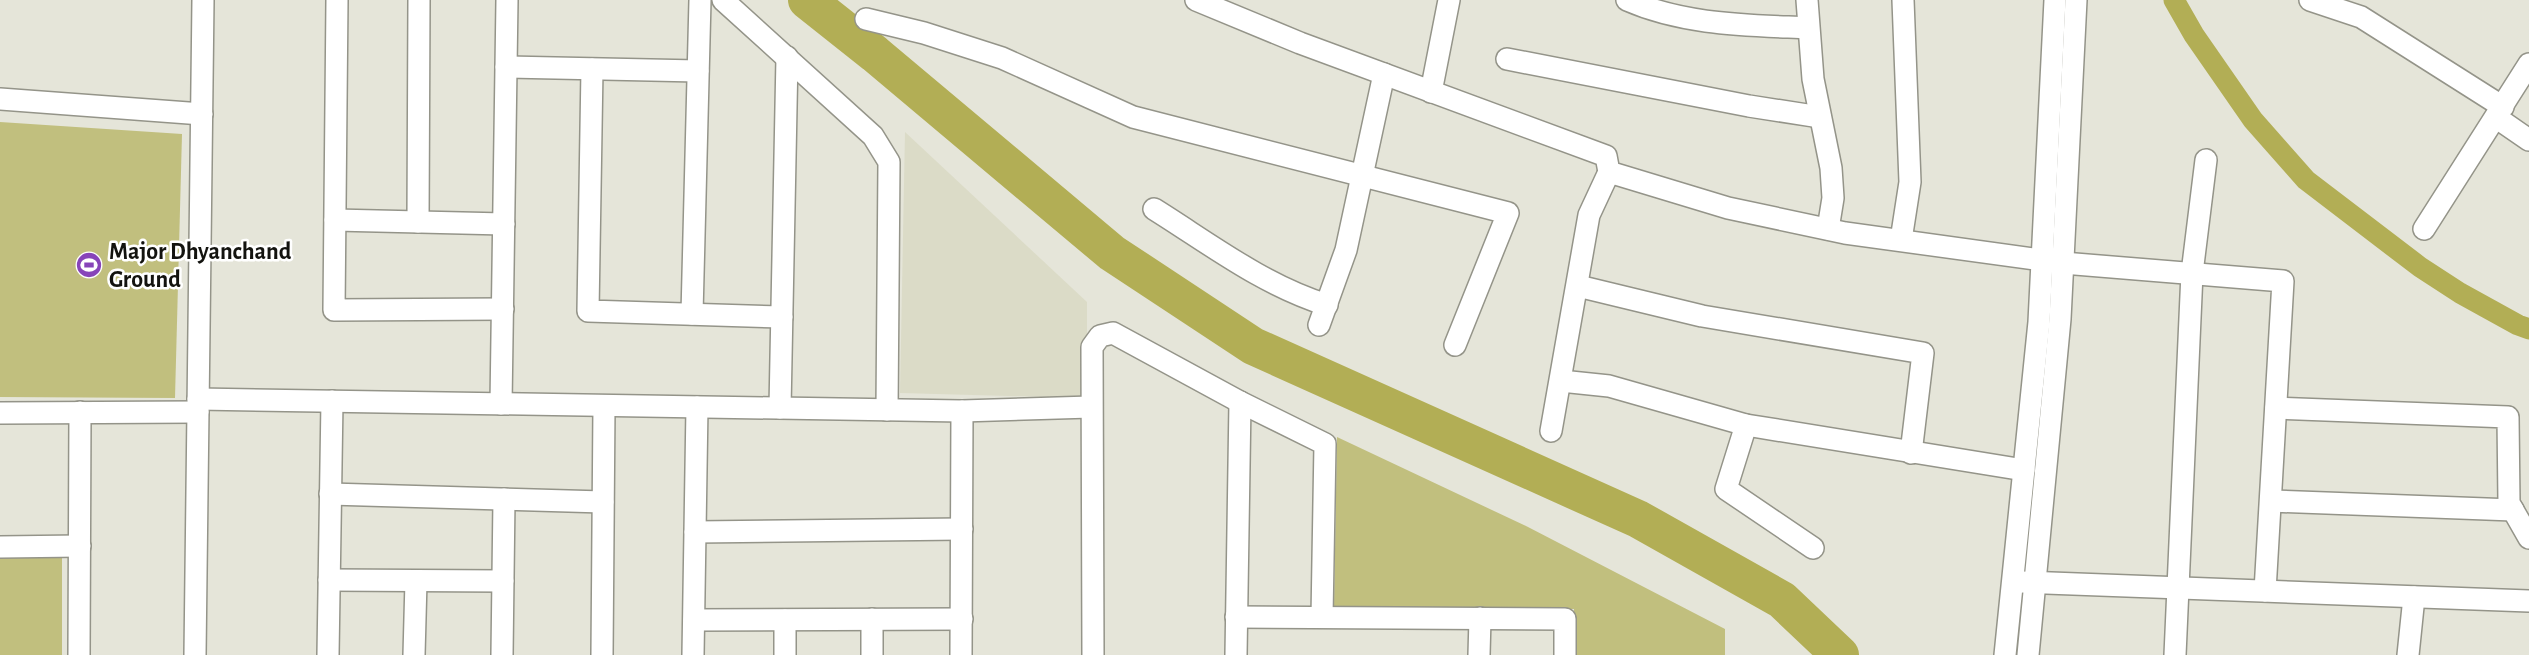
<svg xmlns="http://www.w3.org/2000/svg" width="2529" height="655" viewBox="0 0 2529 655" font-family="'Alegreya Sans',sans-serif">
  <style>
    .built { fill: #dbdbc7 }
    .green { fill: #c1bf7e }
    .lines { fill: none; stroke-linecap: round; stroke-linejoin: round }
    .canal { stroke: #b2ae55; stroke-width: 21 }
    .river { stroke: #b2ae55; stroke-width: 38 }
    .minor-casing { stroke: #949489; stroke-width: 24 }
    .minor { stroke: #fff; stroke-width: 21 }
    .labels { text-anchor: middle; stroke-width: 5; stroke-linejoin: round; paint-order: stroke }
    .poi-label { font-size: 24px; font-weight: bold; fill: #13130f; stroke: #fff; text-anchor: start }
  </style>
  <rect width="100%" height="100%" fill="#e5e5d9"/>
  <polygon class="built" points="905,132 1087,302 1087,398 900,393"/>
  <g class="green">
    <polygon points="0,122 182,134 175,398 0,397"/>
    <polygon points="1337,437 1528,527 1725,629 1725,655 1574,655 1574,609 1334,606"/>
    <rect x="0" y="557" width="62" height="98"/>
  </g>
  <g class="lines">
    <polyline class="canal" points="2174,0 2194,35 2253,120 2306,180 2420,267 2460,293 2518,325 2529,329"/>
    <polyline class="river" points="807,0 875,54 1112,253 1253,346 1638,519 1782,600 1840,655"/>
    <g class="minor-casing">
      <g id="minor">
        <polyline points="337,0 334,310 503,309"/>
        <polyline points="723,0 873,136 889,162 887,410"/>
        <polyline points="1196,0 1300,43 1606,156 1609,172 1728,208 1845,233 2063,263 2283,281 2265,591"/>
        <path d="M 1627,0 C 1684,25 1746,25 1808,28"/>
        <polyline points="1807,0 1813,79 1831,168 1833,198 1828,229"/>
        <polyline points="2310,0 2361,17 2503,107"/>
        <polyline points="866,19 924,33 1002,58 1133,117 1508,213 1455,345"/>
        <polyline points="1507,59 1749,106 1820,117"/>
        <polyline points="506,67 698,71"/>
        <polyline points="592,69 588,311 782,317"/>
        <polyline points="1431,92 1449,0"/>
        <polyline points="0,99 202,114"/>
        <polyline points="2497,118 2529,140"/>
        <path d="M 1154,209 C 1210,244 1263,285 1327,305"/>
        <polyline points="335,220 504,224"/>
        <polyline points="418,222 419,0"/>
        <polyline points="2424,229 2529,64"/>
        <polyline points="1901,240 1910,182 1903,0"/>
        <polyline points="1578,286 1702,316 1923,353 1911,453"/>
        <polyline points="692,314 700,0"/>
        <polyline points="1319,325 1346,250 1384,74"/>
        <polyline points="1561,381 1609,386 1746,425 2024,470"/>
        <polyline points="198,399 962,411 1091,407"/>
        <polyline points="501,404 507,0"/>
        <polyline points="780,408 787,57"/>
        <polyline points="2276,408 2508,417 2509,503 2529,538"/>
        <polyline points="0,413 198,412"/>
        <polyline points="1746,425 1726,489 1813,548"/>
        <polyline points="1551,431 1589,215 1609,172"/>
        <polyline points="330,494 603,502"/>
        <polyline points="2271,501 2513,510"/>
        <polyline points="695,532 962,529"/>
        <polyline points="0,547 80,546"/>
        <polyline points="329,580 503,581"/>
        <polyline points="2022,582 2529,601"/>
        <polyline points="1236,617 1565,619 1565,655"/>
        <polyline points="872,619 872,655"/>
        <polyline points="694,620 962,619"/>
        <polyline points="79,655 80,412"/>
        <polyline points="195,655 203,0"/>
        <polyline points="328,655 332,401"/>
        <polyline points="414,655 416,581"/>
        <polyline points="502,655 504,499"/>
        <polyline points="602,655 604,406"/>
        <polyline points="693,655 697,407"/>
        <polyline points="785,655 785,620"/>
        <polyline points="961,655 962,411"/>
        <polyline points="1093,655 1092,347 1100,336 1113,333 1240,402 1325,444 1322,617"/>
        <polyline points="1236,655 1240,402"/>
        <polyline points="1479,655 1480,618"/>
        <polyline points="2005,655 2039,322 2055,0"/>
        <polyline points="2028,655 2060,319 2076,0"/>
        <polyline points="2175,655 2192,273 2206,160"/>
        <polyline points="2408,655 2414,597"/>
      </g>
    </g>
    <use href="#minor" class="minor"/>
  </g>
  <defs>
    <g id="stadium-disc" transform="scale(1.35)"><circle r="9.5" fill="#8744b9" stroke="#fff"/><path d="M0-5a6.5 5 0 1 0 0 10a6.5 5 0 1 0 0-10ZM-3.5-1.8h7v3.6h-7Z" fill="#fff"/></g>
  </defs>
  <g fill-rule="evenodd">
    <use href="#stadium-disc" x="89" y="265"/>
  </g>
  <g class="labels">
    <g class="poi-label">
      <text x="109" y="259">Major Dhyanchand<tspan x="109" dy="28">Ground</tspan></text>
    </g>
  </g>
</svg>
